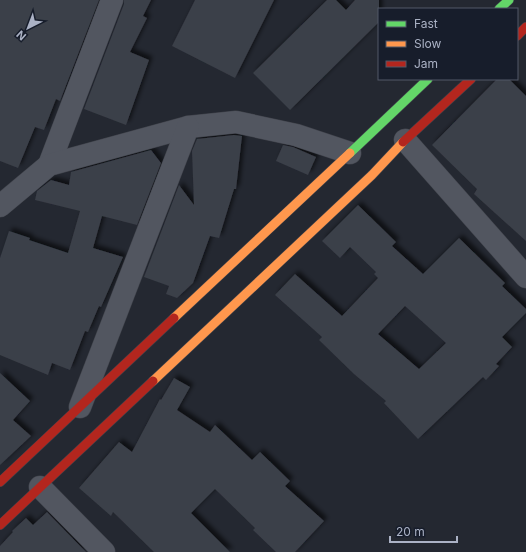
<svg xmlns="http://www.w3.org/2000/svg" width="526" height="552" viewBox="0 0 526 552" font-family="Inter,sans-serif">
  <style>
    .building { fill: #3b3f48; fill-rule: evenodd; filter: url(#shadow) }
    .lines { fill: none; stroke-linecap: round; stroke-linejoin: round }
    .street-casing { stroke: #40434b; stroke-width: 23 }
    .fast-casing { stroke: #40434b; stroke-width: 10 }
    .slow-casing { stroke: #40434b; stroke-width: 10 }
    .jam-casing { stroke: #40434b; stroke-width: 10 }
    .street { stroke: #525660; stroke-width: 22 }
    .fast { stroke: #63d668; stroke-width: 9 }
    .slow { stroke: #ff974d; stroke-width: 9 }
    .jam { stroke: #b3261e; stroke-width: 9 }
  </style>
  <defs>
    <filter id="shadow"><feDropShadow dx="3.5" dy="-3.5" stdDeviation="2" flood-color="#0009"/></filter>
  </defs>
  <rect width="100%" height="100%" fill="#242831"/>
  <g class="building">
    <polygon points="0,0 99,0 60,101 56,99 44,130 35,127 18,168 0,161"/>
    <polygon points="124,0 151,0 143,16 147,18 130,52 149,60 126,125 84,109 124,4"/>
    <polygon points="195,0 274,0 235,78 172,46"/>
    <polygon points="327,0 336,0 346,10 355,0 379,0 379,22 290,110 253,73"/>
    <polygon points="497,79 509,79 526,96 526,241 474,194 477,189 432,145"/>
    <polygon points="234,135 242,136 236,189 234,189 219,238 210,236 193,283 177,298 166,294 169,286 144,277 179,185 194,205 192,151 197,139"/>
    <polygon points="283,145 293,147 316,157 308,175 276,161"/>
    <polygon points="151,150 161,163 137,225 102,216 93,248 123,257 101,307 99,306 88,332 85,331 70,370 52,363 48,375 0,355 0,258 9,231 30,238 29,240 68,253 80,211 35,200 37,191 51,180 69,185 71,172"/>
    <path d="M 358,205 L 396,242 L 392,246 L 423,274 L 459,238 L 505,283 L 502,286 L 526,309 L 526,313 L 502,337 L 512,347 L 496,364 L 499,366 L 486,380 L 483,377 L 418,439 L 384,403 L 386,401 L 354,374 L 319,340 L 322,337 L 275,295 L 295,274 L 342,316 L 378,278 L 374,274 L 376,272 L 350,247 L 340,258 L 322,241 ZM 405,306 L 446,343 L 419,369 L 378,334 Z"/>
    <polygon points="0,373 30,401 13,420 31,436 0,465"/>
    <polygon points="174,378 190,387 177,410 210,432 215,425 252,460 260,452 290,481 285,486 324,521 295,552 276,552 253,530 255,528 215,489 191,513 230,552 154,552 113,512 111,516 79,488 119,442 132,452 160,399 161,400"/>
    <polygon points="47,512 86,552 0,552 0,546 13,532 12,531 26,518 33,525"/>
  </g>
  <g class="lines">
    <g class="street-casing">
      <g id="street">
        <polyline points="405,140 526,277"/>
        <polyline points="49,165 112,0"/>
        <polyline points="0,206 49,165 188,127 236,122 296,135 350,153"/>
        <polyline points="80,407 188,127"/>
        <polyline points="40,487 104,552"/>
      </g>
    </g>
    <g class="fast-casing">
      <g id="fast">
        <polyline points="499,9 509,0"/>
        <polyline points="350,153 428,79"/>
      </g>
    </g>
    <g class="slow-casing">
      <g id="slow">
        <polyline points="174,318 350,153"/>
        <polyline points="153,381 372,175 403,142"/>
      </g>
    </g>
    <g class="jam-casing">
      <g id="jam">
        <polyline points="517,36 526,27"/>
        <polyline points="403,142 471,79"/>
        <polyline points="0,482 174,318"/>
        <polyline points="0,525 153,381"/>
      </g>
    </g>
    <use href="#street" class="street"/>
    <use href="#fast" class="fast"/>
    <use href="#slow" class="slow"/>
    <use href="#jam" class="jam"/>
  </g>
  <rect x="378" y="8" width="140" height="72" fill="#171d2b" stroke="#525969"/>
  <rect x="386" y="21" width="20" height="6" fill="#63d668" stroke="#525969"/>
  <text x="414" y="28" font-size="12" fill="#abb2c5">Fast</text>
  <rect x="386" y="41" width="20" height="6" fill="#ff974d" stroke="#525969"/>
  <text x="414" y="48" font-size="12" fill="#abb2c5">Slow</text>
  <rect x="386" y="61" width="20" height="6" fill="#b3261e" stroke="#525969"/>
  <text x="414" y="68" font-size="12" fill="#abb2c5">Jam</text>
  <g transform="translate(28 28) rotate(222)" stroke="#171d2b" stroke-width="3" paint-order="stroke">
  <path d="M0-3L7 15L0 10L-7 15Z" fill="#abb2c5"/>
  <text y="-6" font-size="11" font-weight="bold" text-anchor="middle" fill="#abb2c5">N</text>
  </g>
  <path d="M390 536v6h67v-6" fill="none" stroke="#abb2c5" stroke-width="2"/>
  <text x="396" y="536" font-size="12" fill="#abb2c5" stroke="#171d2b" stroke-width="3" paint-order="stroke">20 m</text>
</svg>
